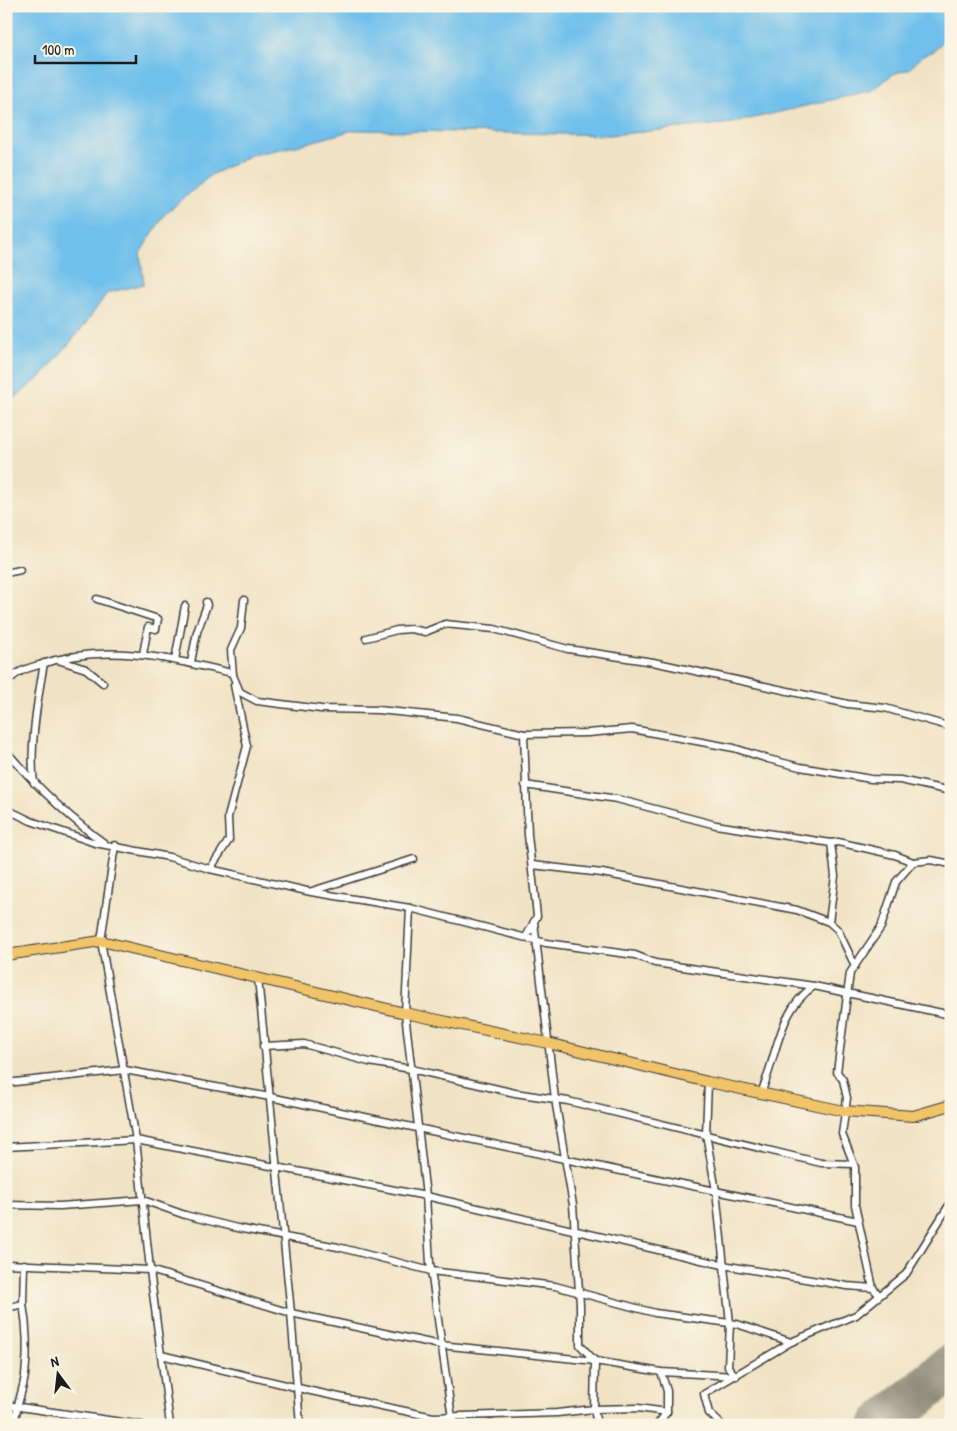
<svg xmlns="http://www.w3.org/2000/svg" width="957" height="1431" viewBox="0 0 957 1431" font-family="'Patrick Hand',sans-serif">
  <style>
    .water { fill: #70c0eb; stroke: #466e84 }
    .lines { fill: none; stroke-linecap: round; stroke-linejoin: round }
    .runway { stroke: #868070; stroke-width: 45 }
    .minor-casing { stroke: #3c3a35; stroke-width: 9 }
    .primary-casing { stroke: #3c3a35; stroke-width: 12 }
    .minor { stroke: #fff; stroke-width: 6 }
    .primary { stroke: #f0c469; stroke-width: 10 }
  </style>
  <rect width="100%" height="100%" fill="#fcf5e5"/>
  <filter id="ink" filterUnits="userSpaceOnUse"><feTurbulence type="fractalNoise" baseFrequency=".02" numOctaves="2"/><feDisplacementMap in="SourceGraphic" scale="10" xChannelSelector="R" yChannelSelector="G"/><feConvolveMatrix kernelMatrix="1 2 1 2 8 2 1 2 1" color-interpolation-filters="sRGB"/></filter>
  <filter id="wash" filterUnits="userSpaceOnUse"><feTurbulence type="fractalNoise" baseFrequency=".0096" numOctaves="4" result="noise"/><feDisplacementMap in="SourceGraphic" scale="20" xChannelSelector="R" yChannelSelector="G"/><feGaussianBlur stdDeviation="1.12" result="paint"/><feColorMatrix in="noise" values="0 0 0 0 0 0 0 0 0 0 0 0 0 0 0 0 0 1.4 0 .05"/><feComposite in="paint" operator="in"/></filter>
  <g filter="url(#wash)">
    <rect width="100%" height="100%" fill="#f0e3c5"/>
    <polygon class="water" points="6,6 951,6 951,32 933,52 925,54 909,69 893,74 873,90 733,123 610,135 354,130 296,146 251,155 211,175 165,214 140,253 144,284 107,293 86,323 44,374 6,405"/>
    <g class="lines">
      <polyline class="runway" points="882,1425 951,1367"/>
    </g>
  </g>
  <g filter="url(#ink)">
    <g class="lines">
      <g class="minor-casing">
        <g id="minor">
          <polyline points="6,573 20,570"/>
          <polyline points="97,599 158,619 156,629 148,627 143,654"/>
          <polyline points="366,638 397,630 411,629 425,632 445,624 494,629 568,649 653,662 848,704 885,708 951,727"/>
          <polyline points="58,660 86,669 103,683"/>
          <polyline points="175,660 185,606"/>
          <polyline points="191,662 197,632 207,605 206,602"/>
          <polyline points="233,675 231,650 241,628 244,600"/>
          <path d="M 6,684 C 15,672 25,669 39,665 C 104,642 168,658 232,673 L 240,692 L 257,701 L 321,709 L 378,710 L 457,718 L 524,734 L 588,733 L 632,729 L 734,748 L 768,759 L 800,767 L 871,779 L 900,780 L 951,791"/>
          <polyline points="524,734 528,835 537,916 526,937"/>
          <path d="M 6,751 C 36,786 67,816 104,843"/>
          <path d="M 34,783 C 29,749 38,697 44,663"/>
          <polyline points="525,785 617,799 716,825 831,843"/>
          <polyline points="6,809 31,821 95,843 169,857 210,869 311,892 410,908 546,943 635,955 655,963 814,986 951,1015"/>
          <polyline points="115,845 101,941 136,1140 151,1278 170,1425"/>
          <polyline points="532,865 602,873 797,910 829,922 838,930 855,966"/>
          <polyline points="210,869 229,840 228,817 247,746 234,685"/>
          <polyline points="312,891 414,859"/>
          <polyline points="410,908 405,1013 426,1196 430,1263 453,1425"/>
          <polyline points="829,922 835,876 831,843 838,842 895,855 913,862"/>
          <polyline points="258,978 291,1313 300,1425"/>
          <polyline points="263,1046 304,1044 369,1062 411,1069 515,1093 568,1101 821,1163 853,1164"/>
          <polyline points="708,1082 706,1134 716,1191 730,1323 728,1367 736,1376"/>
          <polyline points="6,1083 125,1070 270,1097 858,1221"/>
          <path d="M 761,1093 C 777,1057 778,1010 814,986"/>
          <polyline points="6,1147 136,1140 426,1196 723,1265 847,1286 873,1288"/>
          <polyline points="6,1205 60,1206 143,1200 185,1215 237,1228 338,1247 431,1271 555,1286 655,1313 737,1324 791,1342"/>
          <polyline points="6,1264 150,1270 291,1313 440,1345 595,1361 661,1372 736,1376"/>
          <polyline points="879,1295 873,1288 855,1205 855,1167 842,1134 847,1098 843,1080 837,1072 850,973 881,927 896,882 913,862 931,860 951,864"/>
          <polyline points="6,1308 23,1304 24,1264"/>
          <polyline points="161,1355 311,1391 433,1417 557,1413 594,1409 595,1361 580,1345 580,1305 573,1205 555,1099 534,922"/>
          <polyline points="6,1405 142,1425"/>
          <path d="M 15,1425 C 15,1407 23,1392 25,1375 C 28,1351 27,1327 23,1304"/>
          <polyline points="597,1425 594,1409 638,1408 667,1412"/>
          <polyline points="657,1425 667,1412 667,1391 661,1372"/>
          <polyline points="722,1425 709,1413 704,1394 791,1342 856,1315 906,1274 951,1202"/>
        </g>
      </g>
      <g class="primary-casing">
        <polyline id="primary" points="6,955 101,941 405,1013 548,1043 708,1082 844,1111 913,1116 951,1105"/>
      </g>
      <use href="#minor" class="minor"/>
      <use href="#primary" class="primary"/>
    </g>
  </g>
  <rect width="957" height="1431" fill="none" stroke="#fcf5e5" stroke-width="25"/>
  <g transform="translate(58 1374) rotate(345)" stroke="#fcf5e5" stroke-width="4" paint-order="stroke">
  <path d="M0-4L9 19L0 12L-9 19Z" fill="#1c1c1c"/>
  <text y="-8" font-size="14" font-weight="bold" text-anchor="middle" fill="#1c1c1c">N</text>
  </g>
  <path d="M35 55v8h101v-8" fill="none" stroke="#1c1c1c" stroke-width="2.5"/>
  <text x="42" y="55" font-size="15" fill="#1c1c1c" stroke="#fcf5e5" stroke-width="4" paint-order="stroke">100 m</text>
</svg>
